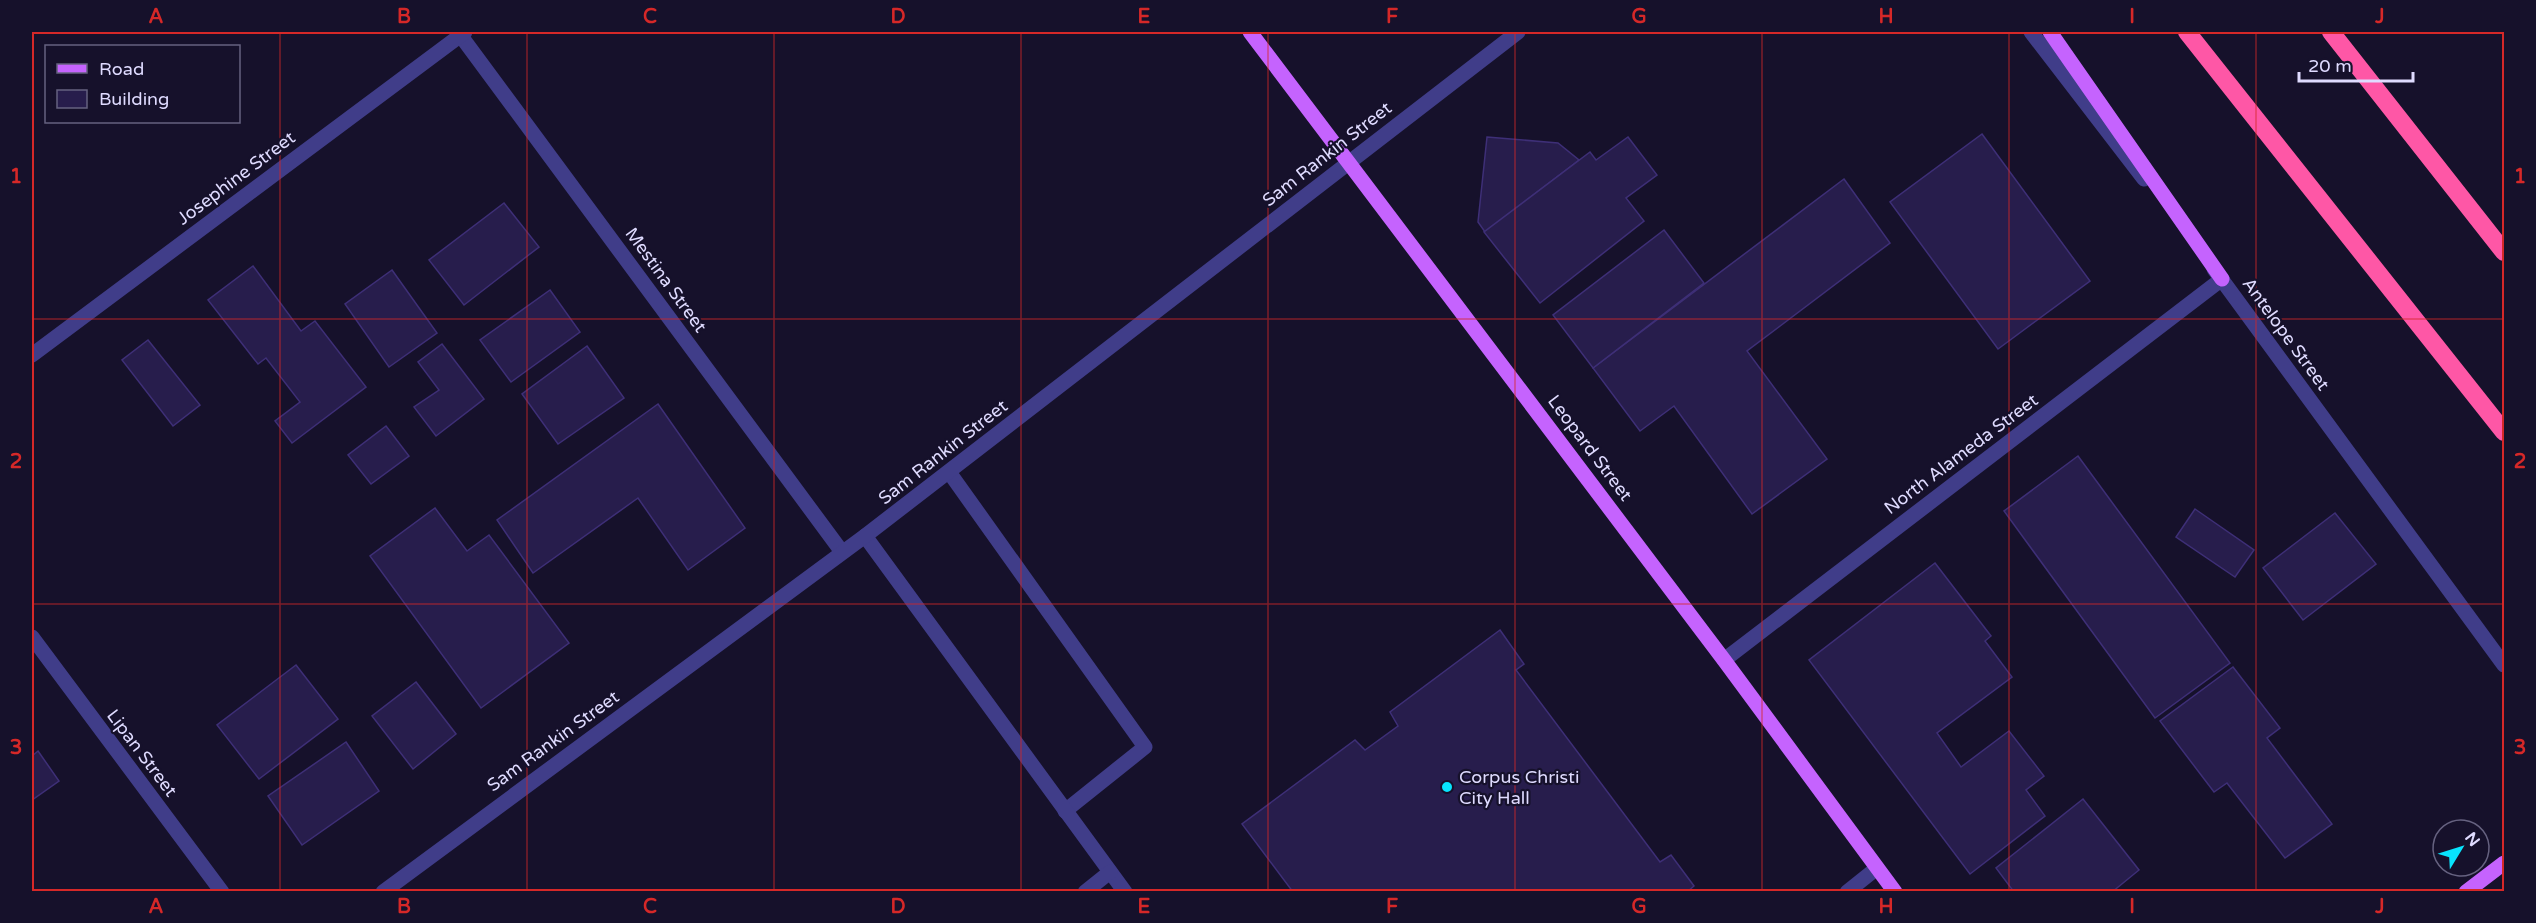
<svg xmlns="http://www.w3.org/2000/svg" width="2536" height="923" viewBox="0 0 2536 923" font-family="'Varela Round',sans-serif">
  <style>
    .building { fill: #271d4c; stroke: #3e2f77; stroke-width: 1.5 }
    .lines { fill: none; stroke-linecap: round; stroke-linejoin: round }
    .minor { stroke: #403d89; stroke-width: 15 }
    .major { stroke: #c563fe; stroke-width: 15 }
    .highway { stroke: #fe57a6; stroke-width: 18 }
    .grid { fill: none; stroke: #d62828; stroke-width: 1.5; stroke-opacity: 0.55 }
    .poi-dot { fill: #08e4fd; stroke: #16112b; stroke-width: 2 }
    .labels { text-anchor: middle; stroke-width: 4.5; stroke-linejoin: round; paint-order: stroke }
    .street-label { font-size: 18px; fill: #dfdbff; stroke: #16112b }
    .poi-label { font-size: 18px; fill: #dfdbff; stroke: #16112b; text-anchor: start }
    .neatline { fill: none; stroke: #d62828; stroke-width: 2 }
    .grid-label { font-size: 20px; text-anchor: middle; font-weight: bold; fill: #d62828 }
  </style>
  <rect width="100%" height="100%" fill="#16112b"/>
  <g class="building">
    <polygon points="1982,134 2090,281 1998,349 1890,202"/>
    <polygon points="1487,137 1558,143 1579,160 1485,232 1478,222"/>
    <polygon points="1628,137 1657,175 1626,198 1644,221 1540,303 1484,232 1590,152 1596,160"/>
    <polygon points="1844,179 1890,243 1747,351 1827,459 1752,514 1674,406 1640,431 1593,368"/>
    <polygon points="504,203 539,247 464,305 429,260"/>
    <polygon points="1664,230 1704,283 1593,368 1553,315"/>
    <polygon points="253,266 301,331 315,321 366,387 292,443 275,421 300,402 266,358 258,364 208,300"/>
    <polygon points="392,270 437,333 389,367 345,304"/>
    <polygon points="550,290 580,332 511,382 480,340"/>
    <polygon points="148,340 200,405 173,426 122,360"/>
    <polygon points="442,344 484,399 436,436 414,407 439,390 418,362"/>
    <polygon points="587,346 624,398 558,444 522,394"/>
    <polygon points="658,404 745,528 688,570 638,498 533,573 497,520"/>
    <polygon points="386,426 409,456 371,484 348,455"/>
    <polygon points="2078,456 2230,663 2155,718 2004,511"/>
    <polygon points="435,508 467,551 489,535 569,643 481,708 370,556"/>
    <polygon points="2195,509 2254,550 2235,577 2176,537"/>
    <polygon points="2335,513 2376,564 2303,620 2263,568"/>
    <polygon points="1935,563 1991,636 1985,641 2012,677 1937,733 1961,767 2009,731 2044,776 2026,790 2045,816 1970,874 1809,660"/>
    <polygon points="1500,630 1524,664 1516,670 1660,862 1671,855 1694,886 1687,892 1293,892 1242,824 1355,740 1365,750 1398,726 1390,712"/>
    <polygon points="296,665 338,719 259,779 217,725"/>
    <polygon points="2233,667 2280,728 2267,738 2332,824 2285,858 2227,783 2214,792 2160,721"/>
    <polygon points="416,682 456,734 413,769 372,716"/>
    <polygon points="346,742 379,791 302,845 268,796"/>
    <polygon points="38,751 59,781 32,800 32,756"/>
    <polygon points="2083,799 2139,870 2112,892 2014,892 1996,868"/>
  </g>
  <g class="lines">
    <g class="minor">
      <polyline points="458,32 842,552"/>
      <polyline points="2031,32 2144,179"/>
      <polyline points="2214,269 2504,665"/>
      <polyline points="32,355 465,32"/>
      <polyline points="949,472 1145,747 1065,811"/>
      <polyline points="865,536 1125,892"/>
      <polyline points="32,637 222,892"/>
      <polyline points="1724,660 2222,279"/>
      <polyline points="383,892 865,536 1518,32"/>
      <polyline points="1085,892 1110,872"/>
      <polyline points="1847,892 1877,868"/>
    </g>
    <g class="major">
      <polyline points="1250,32 1724,660 1895,892"/>
      <polyline points="2050,32 2222,279"/>
      <polyline points="2466,892 2504,863"/>
    </g>
    <g class="highway">
      <polyline points="2187,32 2504,432"/>
      <polyline points="2331,32 2504,252"/>
    </g>
  </g>
  <path class="grid" d="M 280,32 L 280,892M 527,32 L 527,892M 774,32 L 774,892M 1021,32 L 1021,892M 1268,32 L 1268,892M 1515,32 L 1515,892M 1762,32 L 1762,892M 2009,32 L 2009,892M 2256,32 L 2256,892M 32,319 L 2504,319M 32,604 L 2504,604"/>
  <circle class="poi-dot" cx="1447" cy="787" r="6"/>
  <g class="labels">
    <g class="street-label">
      <text transform="translate(1327 154) rotate(-38)" y="6">Sam Rankin Street</text>
      <text transform="translate(236 178) rotate(-37)" y="6">Josephine Street</text>
      <text transform="translate(666 280) rotate(54)" y="6">Mestina Street</text>
      <text transform="translate(2286 334) rotate(54)" y="6">Antelope Street</text>
      <text transform="translate(1590 448) rotate(53)" y="6">Leopard Street</text>
      <text transform="translate(943 452) rotate(-38)" y="6">Sam Rankin Street</text>
      <text transform="translate(1961 454) rotate(-37)" y="6">North Alameda Street</text>
      <text transform="translate(553 741) rotate(-36)" y="6">Sam Rankin Street</text>
      <text transform="translate(142 753) rotate(53)" y="6">Lipan Street</text>
    </g>
    <g class="poi-label">
      <text x="1459" y="783">Corpus Christi<tspan x="1459" dy="21">City Hall</tspan></text>
    </g>
  </g>
  <rect width="2536" height="923" fill="none" stroke="#16112b" stroke-width="66"/>
  <rect x="45" y="45" width="195" height="78" fill="#16112b" stroke="#666280" stroke-width="1.5"/>
  <rect x="57" y="64" width="30" height="9" fill="#c563fe" stroke="#666280" stroke-width="1.5"/>
  <text x="99" y="75" font-size="18" fill="#dfdbff">Road</text>
  <rect x="57" y="90" width="30" height="18" fill="#271d4c" stroke="#666280" stroke-width="1.5"/>
  <text x="99" y="105" font-size="18" fill="#dfdbff">Building</text>
  <g transform="translate(2461 848) rotate(52)"><circle r="28" fill="#16112b" stroke="#666280" stroke-width="1.5"/>
  <path d="M0-4.5L10 22L0 15L-10 22Z" fill="#08e4fd"/>
  <text y="-9" font-size="16" font-weight="bold" text-anchor="middle" fill="#dfdbff">N</text>
  </g>
  <path d="M2299 72v9h114v-9" fill="none" stroke="#dfdbff" stroke-width="3"/>
  <text x="2308" y="72" font-size="18" fill="#dfdbff" stroke="#16112b" stroke-width="4.5" paint-order="stroke">20 m</text>
  <rect x="33" y="33" width="2470" height="857" class="neatline"/>
  <g class="grid-label">
    <text x="156" y="23">A</text>
    <text x="404" y="23">B</text>
    <text x="650" y="23">C</text>
    <text x="898" y="23">D</text>
    <text x="1144" y="23">E</text>
    <text x="1392" y="23">F</text>
    <text x="1639" y="23">G</text>
    <text x="1886" y="23">H</text>
    <text x="2132" y="23">I</text>
    <text x="2380" y="23">J</text>
    <text x="16" y="183">1</text>
    <text x="2520" y="183">1</text>
    <text x="16" y="468">2</text>
    <text x="2520" y="468">2</text>
    <text x="16" y="754">3</text>
    <text x="2520" y="754">3</text>
    <text x="156" y="913">A</text>
    <text x="404" y="913">B</text>
    <text x="650" y="913">C</text>
    <text x="898" y="913">D</text>
    <text x="1144" y="913">E</text>
    <text x="1392" y="913">F</text>
    <text x="1639" y="913">G</text>
    <text x="1886" y="913">H</text>
    <text x="2132" y="913">I</text>
    <text x="2380" y="913">J</text>
  </g>
</svg>
